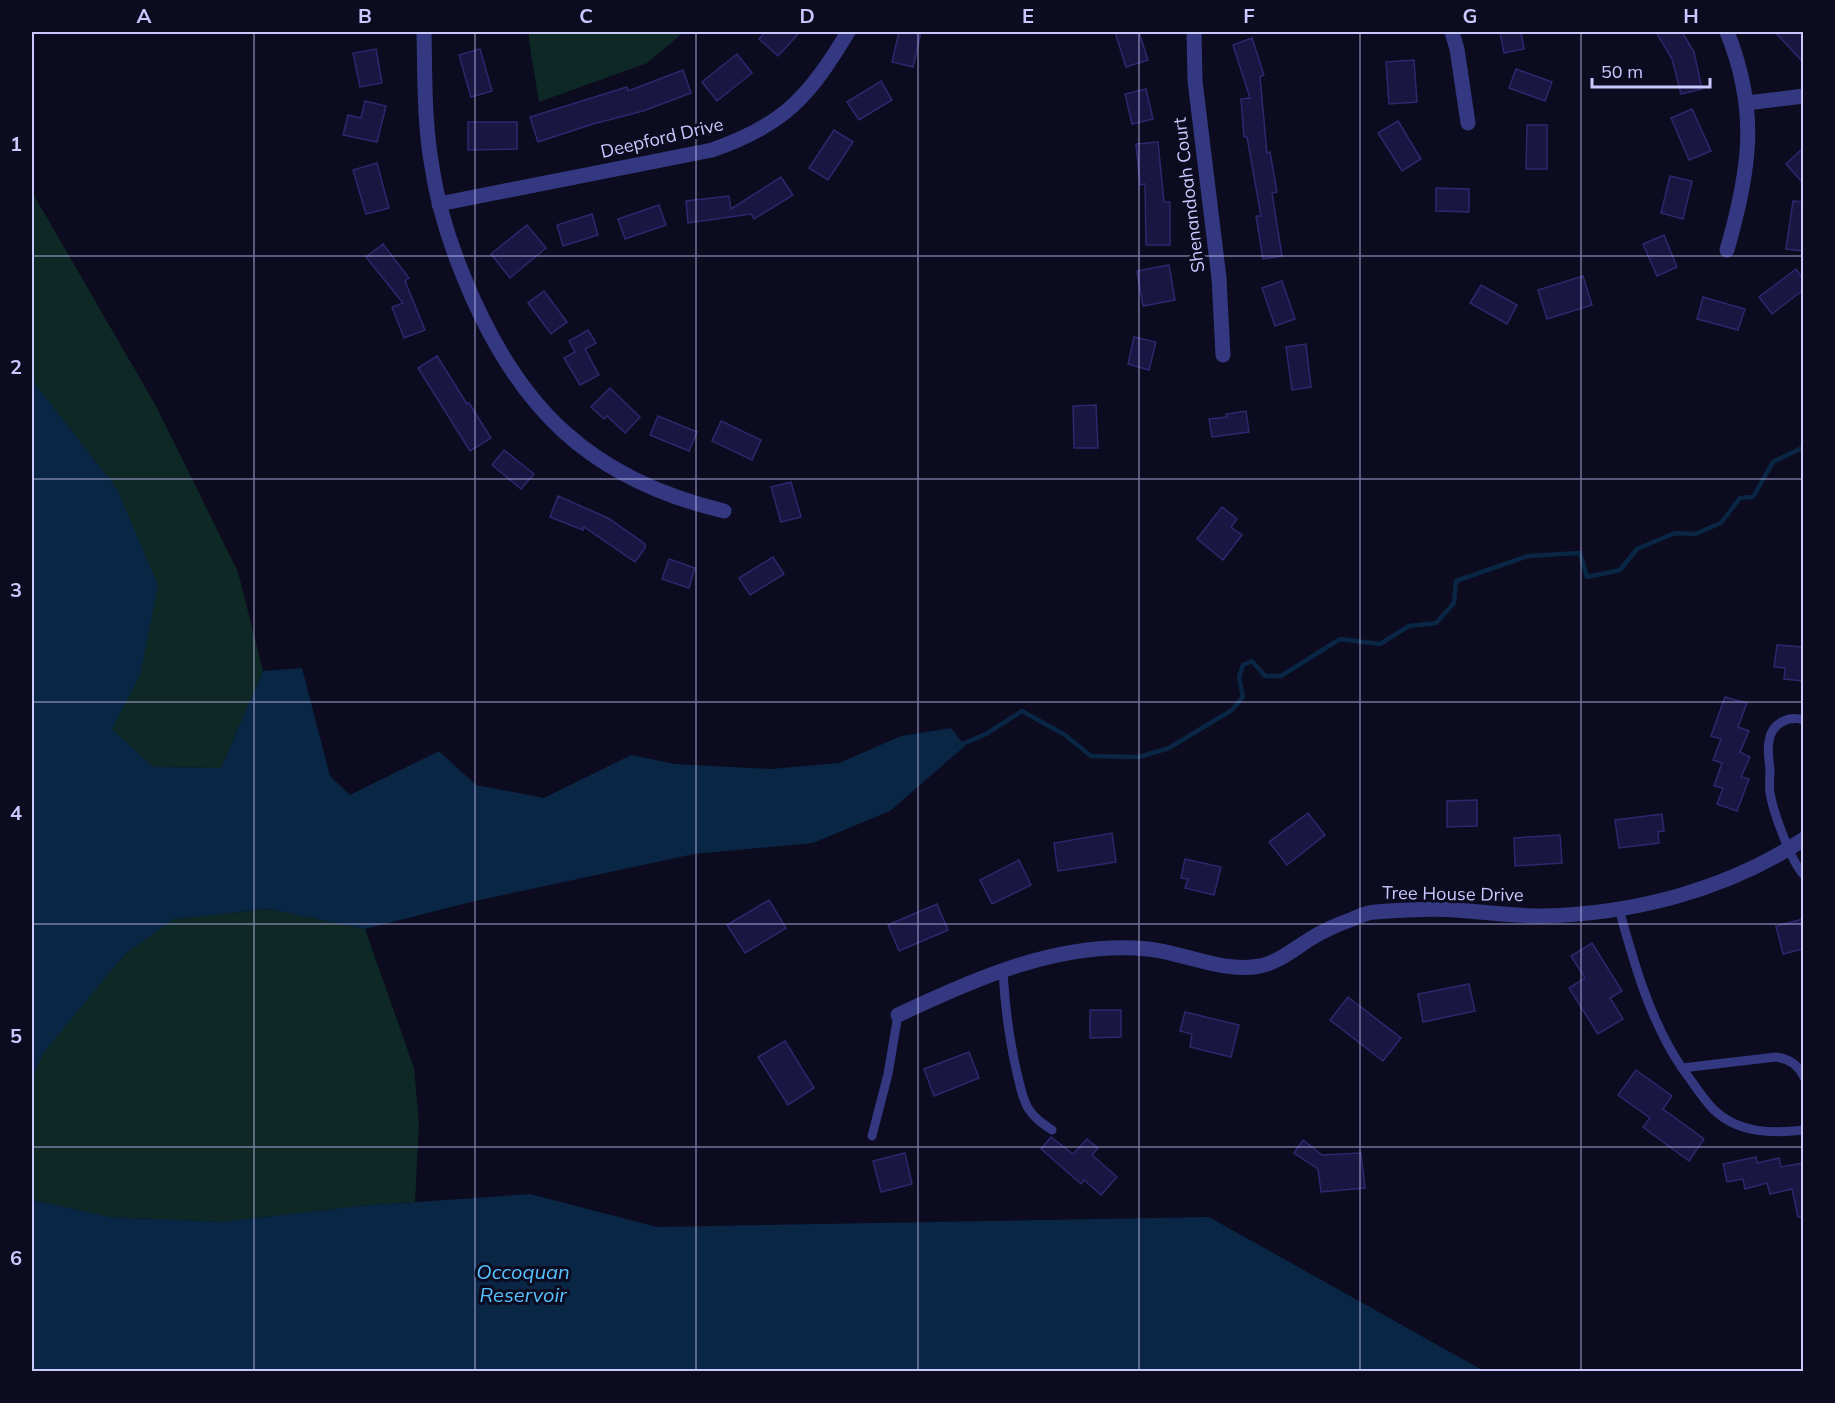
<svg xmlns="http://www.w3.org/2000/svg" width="1835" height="1403" viewBox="0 0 1835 1403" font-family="Mulish,sans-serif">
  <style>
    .green { fill: #0e2925 }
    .water { fill: #092644 }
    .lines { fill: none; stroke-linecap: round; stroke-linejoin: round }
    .stream { stroke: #092644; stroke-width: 4.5 }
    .building { fill: #1b1641; stroke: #2e276e; stroke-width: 1.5 }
    .service { stroke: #333880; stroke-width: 9 }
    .minor { stroke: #333880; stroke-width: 15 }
    .grid { fill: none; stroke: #cac9ff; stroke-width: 1.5; stroke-opacity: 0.55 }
    .labels { text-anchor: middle; stroke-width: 6; stroke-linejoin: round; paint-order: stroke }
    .street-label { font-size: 18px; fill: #cac9ff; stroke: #0c0b1f }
    .water-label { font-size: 20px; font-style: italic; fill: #57c2ff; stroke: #0c0b1f }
    .neatline { fill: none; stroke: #cac9ff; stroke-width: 2 }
    .grid-label { font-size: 20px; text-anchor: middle; font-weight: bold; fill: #cac9ff }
  </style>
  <rect width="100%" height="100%" fill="#0c0b1f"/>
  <g class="green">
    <polygon points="529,32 684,32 647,63 539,102 529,41"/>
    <polygon points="32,192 156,406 238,572 263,671 221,768 153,767 111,729 140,675 117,489 32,380"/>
    <polygon points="269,909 365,929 414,1068 419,1123 415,1202 359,1206 223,1222 110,1217 32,1200 32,1078 43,1052 125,954 174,919"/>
  </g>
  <g class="water">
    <polygon points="32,380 117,489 158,585 140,675 112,729 153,767 221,768 263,671 302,668 330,776 350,795 439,751 476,785 544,798 631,755 675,764 771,769 839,763 901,736 951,728 965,746 890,811 813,843 694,854 471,902 365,929 269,909 174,919 125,954 44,1052 32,1078"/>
    <polygon points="530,1194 657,1227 1209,1217 1484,1371 32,1371 32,1200 110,1217 223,1222 359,1206"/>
  </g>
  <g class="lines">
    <polyline class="stream" points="958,746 986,734 1022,711 1065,735 1091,756 1139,757 1169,748 1232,710 1243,697 1239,677 1243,665 1252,661 1265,676 1281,676 1340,639 1380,644 1409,626 1436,623 1454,603 1456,581 1528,556 1580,553 1587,577 1620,570 1637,549 1675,533 1695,534 1721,523 1740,498 1753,497 1773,462 1804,447"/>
  </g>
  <g class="building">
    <polygon points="765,32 800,32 778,56 759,39"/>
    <polygon points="899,32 921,32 913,67 892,62"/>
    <polygon points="1115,32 1139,32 1148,60 1126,67"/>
    <polygon points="1500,32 1521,32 1524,49 1504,53"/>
    <polygon points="1656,32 1682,32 1694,52 1702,89 1681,94 1672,59"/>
    <polygon points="1775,32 1803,32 1803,62"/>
    <polygon points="1252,38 1264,75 1260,77 1267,153 1270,152 1277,192 1272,193 1282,256 1263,259 1256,216 1261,216 1247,137 1244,137 1241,99 1250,98 1233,45"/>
    <polygon points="376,49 382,83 360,87 353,53"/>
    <polygon points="480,49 492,91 471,97 459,55"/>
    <polygon points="737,54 752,73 717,101 702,82"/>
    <polygon points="1414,60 1417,102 1389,104 1386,62"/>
    <polygon points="1516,69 1552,82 1545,101 1509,88"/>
    <polygon points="683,70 691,93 643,111 593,124 538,142 530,117 627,87 628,91"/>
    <polygon points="881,81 892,100 859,120 847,102"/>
    <polygon points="1146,89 1153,119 1132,124 1125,94"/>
    <polygon points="365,101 386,106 377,142 343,135 348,115 361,118"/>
    <polygon points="1692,109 1711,151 1689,160 1671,118"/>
    <polygon points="1398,121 1421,159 1402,171 1378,133"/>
    <polygon points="468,122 517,122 517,149 468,150"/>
    <polygon points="1527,125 1547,125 1547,169 1526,169"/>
    <polygon points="834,130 853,142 828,180 809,168"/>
    <polygon points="1158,142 1164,202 1170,202 1170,245 1146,245 1145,184 1140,185 1136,144"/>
    <polygon points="1803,148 1803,183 1786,164"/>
    <polygon points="377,163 389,208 366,214 353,170"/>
    <polygon points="1670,176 1692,181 1683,219 1661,213"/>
    <polygon points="781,177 793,195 754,219 751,214 688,223 686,201 729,196 731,209"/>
    <polygon points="1436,188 1469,189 1469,212 1436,211"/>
    <polygon points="1793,201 1803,202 1803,251 1786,249"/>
    <polygon points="659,205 666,225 625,239 618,219"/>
    <polygon points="592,214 598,235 563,246 557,225"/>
    <polygon points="527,225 546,248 510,278 491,254"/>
    <polygon points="1664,235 1677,267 1657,276 1643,244"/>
    <polygon points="383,244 409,278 405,281 425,330 404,338 392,307 403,303 366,257"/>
    <polygon points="1169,265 1175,300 1143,306 1137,271"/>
    <polygon points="1796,269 1803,279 1803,290 1772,314 1759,297"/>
    <polygon points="1583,276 1592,305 1547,319 1538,290"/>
    <polygon points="1282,281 1295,319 1275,326 1262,288"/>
    <polygon points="1481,285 1517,305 1507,324 1470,303"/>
    <polygon points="544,291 567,322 551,334 528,303"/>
    <polygon points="1703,297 1745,309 1738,330 1697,319"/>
    <polygon points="588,330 596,343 585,349 599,375 580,385 564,358 575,352 569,341"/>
    <polygon points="1134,337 1156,342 1149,370 1128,364"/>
    <polygon points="1306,344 1311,387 1292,390 1286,347"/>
    <polygon points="437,356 467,404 469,403 491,438 470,451 418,368"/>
    <polygon points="610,388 640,417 625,433 607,416 604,419 591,407"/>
    <polygon points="1096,405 1098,448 1074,448 1073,406"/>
    <polygon points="1246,411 1249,432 1212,437 1209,419 1227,417 1226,414"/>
    <polygon points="658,416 697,432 689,451 650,435"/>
    <polygon points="721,421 761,440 752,460 712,441"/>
    <polygon points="504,450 534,474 521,489 492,465"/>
    <polygon points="791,482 801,517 781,522 771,487"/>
    <polygon points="558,496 608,518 645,544 645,548 635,562 584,527 583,530 550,517"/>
    <polygon points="1222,507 1237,519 1231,527 1242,535 1223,560 1197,539"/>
    <polygon points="773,557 784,574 750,595 739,578"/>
    <polygon points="669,559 695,568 689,588 662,579"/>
    <polygon points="1777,645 1803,647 1803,681 1784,679 1785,668 1774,667"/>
    <polygon points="1725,697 1747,703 1738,727 1749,731 1740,752 1750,757 1741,777 1749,779 1737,811 1717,804 1723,788 1714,786 1722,763 1713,760 1721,739 1711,736"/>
    <polygon points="1477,800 1477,826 1447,827 1447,801"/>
    <polygon points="1308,813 1325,835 1287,865 1269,842"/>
    <polygon points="1662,814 1664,831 1658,832 1659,843 1619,848 1615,820"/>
    <polygon points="1112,833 1116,862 1058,871 1054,843"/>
    <polygon points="1560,835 1562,863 1515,866 1514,838"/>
    <polygon points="1185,859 1221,867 1214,895 1185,888 1188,879 1181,878"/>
    <polygon points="1019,860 1031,885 992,904 980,880"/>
    <polygon points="769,900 786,928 745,953 727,925"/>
    <polygon points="937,904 948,930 899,951 888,925"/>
    <polygon points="1803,919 1803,949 1783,954 1776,926"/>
    <polygon points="1592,943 1622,991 1610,998 1623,1019 1598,1034 1569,988 1585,978 1571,956"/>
    <polygon points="1469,984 1475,1011 1423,1022 1418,994"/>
    <polygon points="1348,997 1401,1038 1383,1061 1330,1020"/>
    <polygon points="1090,1010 1121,1010 1121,1037 1090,1038"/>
    <polygon points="1185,1012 1239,1025 1231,1057 1190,1047 1192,1034 1180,1031"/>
    <polygon points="785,1041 814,1088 788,1105 758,1057"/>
    <polygon points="969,1052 979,1078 934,1096 924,1069"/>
    <polygon points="1636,1070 1672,1096 1663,1109 1704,1139 1689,1161 1643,1127 1650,1118 1618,1095"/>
    <polygon points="1051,1137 1073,1154 1087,1139 1098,1148 1092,1155 1117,1177 1101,1195 1084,1180 1081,1184 1041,1149"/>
    <polygon points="1303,1140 1322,1155 1361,1153 1365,1188 1321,1192 1318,1169 1294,1153"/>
    <polygon points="905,1153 912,1184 881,1192 873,1161"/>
    <polygon points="1756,1157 1757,1163 1779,1158 1781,1167 1803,1163 1803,1217 1798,1217 1792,1189 1770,1194 1767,1183 1745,1189 1743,1179 1727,1182 1723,1164"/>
  </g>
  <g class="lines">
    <g class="service">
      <path d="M 1804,720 C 1788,715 1771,724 1769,741 C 1767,750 1769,760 1770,769 C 1770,777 1769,785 1770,793 C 1773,811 1791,862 1804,875"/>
      <path d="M 1619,909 C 1634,963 1650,1021 1682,1068"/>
      <path d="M 1003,972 C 1005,1006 1009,1039 1017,1073 C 1020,1085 1022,1098 1028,1108 C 1034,1118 1043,1124 1052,1130"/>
      <path d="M 1804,1077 C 1798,1065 1790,1059 1776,1057 L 1682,1068 C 1692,1081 1702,1098 1714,1110 C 1738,1133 1772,1134 1804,1130"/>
      <polyline points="872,1136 888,1074 898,1015"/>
    </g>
    <g class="minor">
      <path d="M 424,32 C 425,77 424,123 432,167 C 438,207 450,244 465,280 C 517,407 589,479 724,511"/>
      <polyline points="1194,32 1195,81 1219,278 1223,355"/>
      <polyline points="1452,32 1457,49 1468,123"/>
      <polyline points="1747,103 1804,96"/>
      <path d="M 439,204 L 712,150 C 785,125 810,95 848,32"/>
      <path d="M 1727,250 C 1750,170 1759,111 1727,32"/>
      <path d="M 898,1015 C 974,979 1061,940 1148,949 C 1185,953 1222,973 1260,966 C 1279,962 1294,949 1310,939 C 1323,931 1338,924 1353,919 C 1360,916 1368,912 1375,912 C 1402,910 1430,908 1456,910 C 1485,912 1513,916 1542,916 C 1633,914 1727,890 1804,839"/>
    </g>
  </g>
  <path class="grid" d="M 254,32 L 254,1372M 475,32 L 475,1372M 696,32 L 696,1372M 918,32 L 918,1372M 1139,32 L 1139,1372M 1360,32 L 1360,1372M 1581,32 L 1581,1372M 32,256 L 1804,256M 32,479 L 1804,479M 32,702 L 1804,702M 32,924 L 1804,924M 32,1147 L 1804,1147"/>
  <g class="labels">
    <g class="street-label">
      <text transform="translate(662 138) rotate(-13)" y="6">Deepford Drive</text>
      <text transform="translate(1189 195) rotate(-97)" y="6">Shenandoah Court</text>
      <text transform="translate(1453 894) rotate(1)" y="6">Tree House Drive</text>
    </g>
    <g class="water-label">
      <text x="523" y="1279">Occoquan<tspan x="523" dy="23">Reservoir</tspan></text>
    </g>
  </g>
  <rect width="1835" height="1403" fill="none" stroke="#0c0b1f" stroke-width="66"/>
  <path d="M1592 78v9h118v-9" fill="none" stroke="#cac9ff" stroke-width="3"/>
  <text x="1601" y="78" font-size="18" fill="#cac9ff" stroke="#0c0b1f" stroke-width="4.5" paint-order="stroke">50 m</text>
  <rect x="33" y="33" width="1769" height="1337" class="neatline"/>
  <g class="grid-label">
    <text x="144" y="23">A</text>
    <text x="365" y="23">B</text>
    <text x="586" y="23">C</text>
    <text x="807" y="23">D</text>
    <text x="1028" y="23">E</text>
    <text x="1249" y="23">F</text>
    <text x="1470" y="23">G</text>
    <text x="1691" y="23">H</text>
    <text x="16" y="151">1</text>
    <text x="16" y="374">2</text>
    <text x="16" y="597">3</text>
    <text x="16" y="820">4</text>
    <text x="16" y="1043">5</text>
    <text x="16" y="1265">6</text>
  </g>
</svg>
